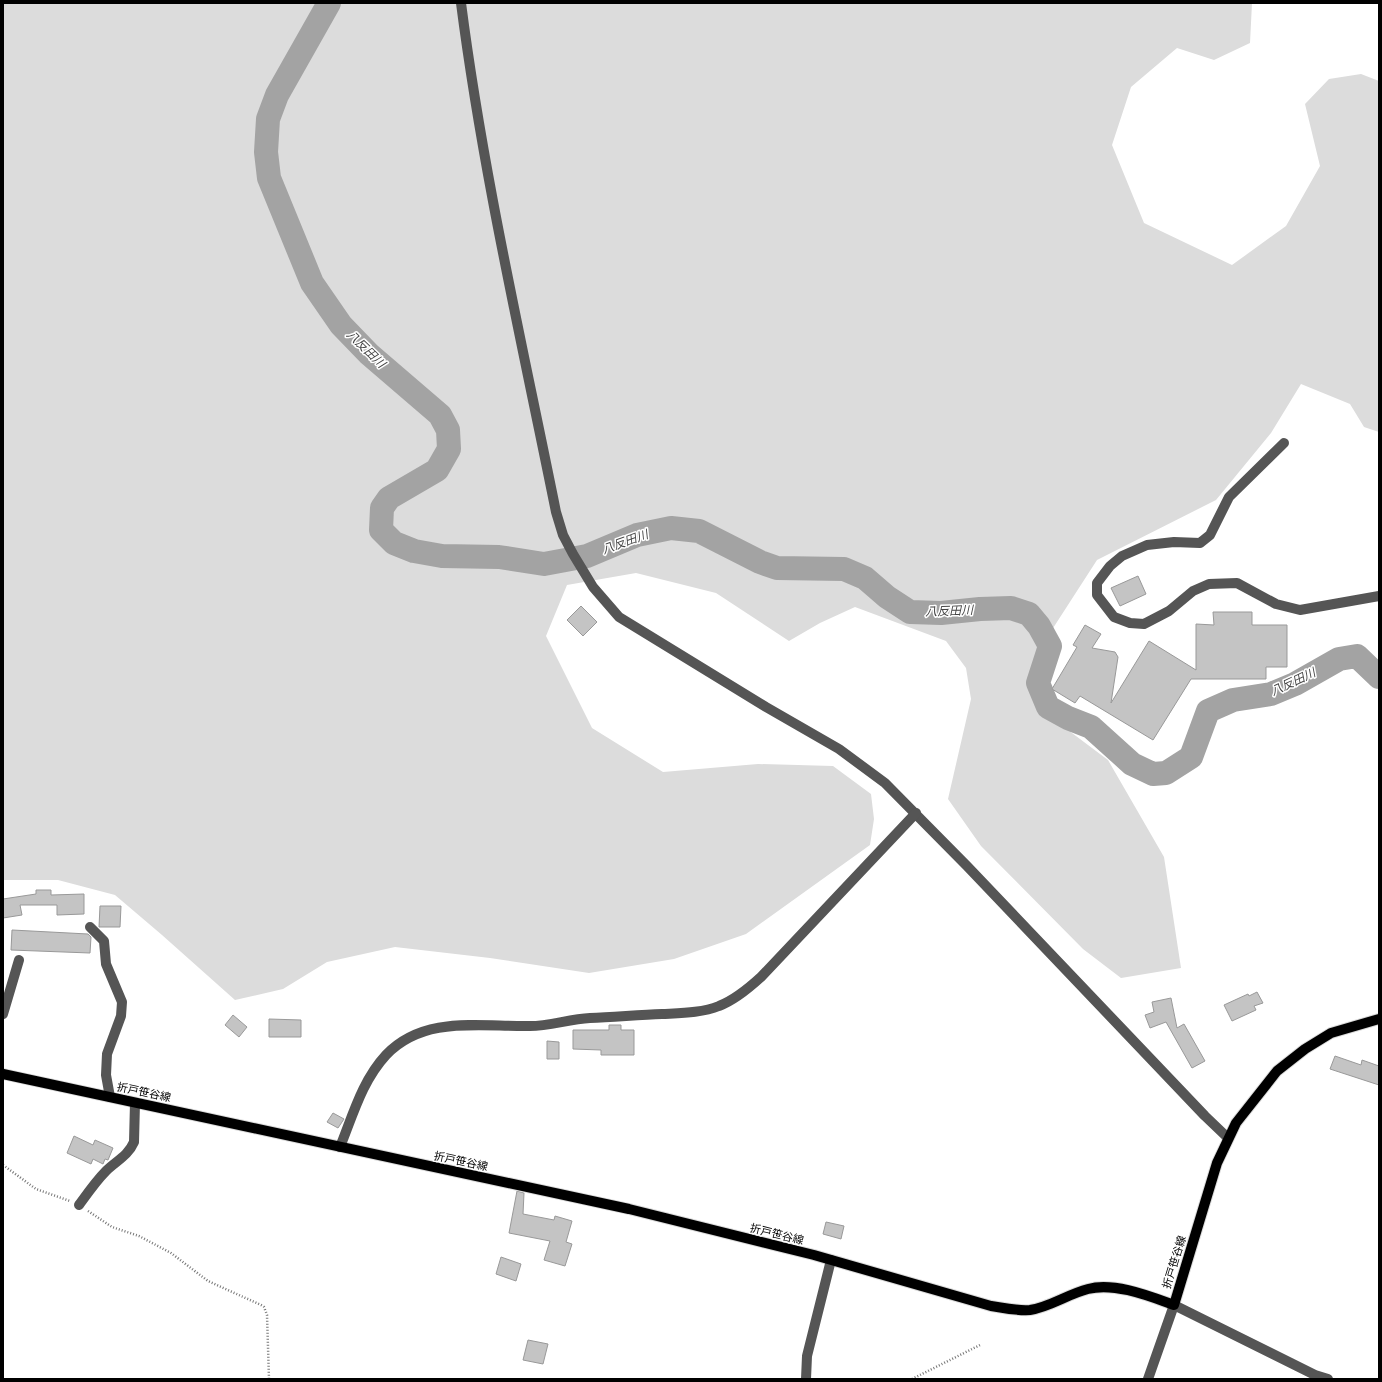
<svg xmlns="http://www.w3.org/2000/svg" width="1382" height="1382" viewBox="0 0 1382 1382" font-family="Manrope,'Noto Sans JP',sans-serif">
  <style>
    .green { fill: #dcdcdc }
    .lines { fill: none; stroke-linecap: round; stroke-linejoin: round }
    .river { stroke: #a3a3a3; stroke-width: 24 }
    .building { fill: #c4c4c4; stroke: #999 }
    .major-casing { stroke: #dbdbdb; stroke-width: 12 }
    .path { stroke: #777; stroke-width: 2.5; stroke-dasharray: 1 2; stroke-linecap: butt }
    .minor { stroke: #555; stroke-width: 10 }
    .major { stroke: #000; stroke-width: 10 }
    .labels { text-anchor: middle; stroke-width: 3; stroke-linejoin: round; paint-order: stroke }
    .street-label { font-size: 11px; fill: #000; stroke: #fff }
    .water-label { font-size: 12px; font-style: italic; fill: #444; stroke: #fff }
  </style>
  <rect width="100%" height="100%" fill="#fff"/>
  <polygon class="green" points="3,3 1252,3 1250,43 1214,60 1177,48 1131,87 1112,145 1144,223 1232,265 1286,226 1320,166 1305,104 1329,79 1361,74 1379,81 1379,432 1364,427 1350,404 1301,384 1271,433 1216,500 1097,560 1046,639 1040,709 1108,760 1164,857 1181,968 1121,978 1083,949 981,846 948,799 971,699 966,668 946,641 855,607 820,623 789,641 716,593 636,573 567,585 546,636 592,728 663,772 758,764 833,766 871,794 874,819 870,845 746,934 674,959 589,973 490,958 395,947 327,962 283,989 235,1000 162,935 115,895 58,880 3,880"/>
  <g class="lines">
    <polyline class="river" points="329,3 277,95 268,119 266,152 269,178 312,283 341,325 369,354 440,415 448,430 449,449 437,470 389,498 382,508 381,530 394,543 414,551 442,556 499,557 544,564 587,556 637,535 671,528 699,531 760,562 777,568 844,569 865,578 887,597 910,612 941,613 980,609 1011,608 1029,614 1039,626 1050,646 1038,683 1048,707 1068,718 1091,727 1132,764 1153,774 1166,773 1191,757 1208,711 1233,700 1271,694 1295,684 1339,659 1357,656 1379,677"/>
  </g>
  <g class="building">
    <polygon points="1138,576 1146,594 1120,606 1111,588"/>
    <polygon points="581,606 597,622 583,636 567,620"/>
    <polygon points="1213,612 1252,612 1252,625 1287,625 1287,667 1266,667 1266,679 1191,679 1153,740 1080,696 1075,703 1052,689 1077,647 1073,645 1085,625 1101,634 1092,648 1115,652 1118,657 1111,703 1149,641 1196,670 1196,624 1214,625"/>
    <polygon points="36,890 51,890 51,895 84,894 84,914 57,915 57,905 20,905 22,915 3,918 3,899 36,894"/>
    <polygon points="100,906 121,906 120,927 99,927"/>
    <polygon points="12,930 88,934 91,937 90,953 11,950"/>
    <polygon points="1257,992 1263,1003 1254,1006 1256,1010 1232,1021 1224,1005 1248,994 1249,996"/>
    <polygon points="1171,998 1177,1028 1184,1024 1205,1061 1192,1068 1166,1022 1150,1028 1145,1015 1154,1012 1152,1002"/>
    <polygon points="233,1015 247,1027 239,1037 225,1025"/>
    <polygon points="269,1019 301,1020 301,1037 269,1037"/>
    <polygon points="609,1025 621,1025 621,1030 634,1030 634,1055 601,1055 601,1050 573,1049 573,1030 609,1030"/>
    <polygon points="547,1041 559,1042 559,1059 547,1059"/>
    <polygon points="1335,1056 1361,1065 1362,1060 1379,1066 1379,1085 1330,1069"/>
    <polygon points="333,1113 344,1119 338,1128 327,1122"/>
    <polygon points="74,1136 93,1145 95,1140 113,1148 108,1160 105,1159 103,1164 93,1159 91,1164 67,1153"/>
    <polygon points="517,1191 524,1193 523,1214 554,1220 555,1216 572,1221 566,1242 572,1244 565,1266 544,1260 550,1241 509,1233"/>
    <polygon points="826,1222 844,1226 841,1239 823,1234"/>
    <polygon points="501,1257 521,1264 516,1281 496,1274"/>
    <polygon points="528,1340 548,1344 543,1364 523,1360"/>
  </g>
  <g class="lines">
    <g class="major-casing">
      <path id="major" d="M 3,1074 L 629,1209 L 814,1255 L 991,1306 C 1004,1308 1017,1311 1030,1310 C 1050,1307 1068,1294 1088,1289 C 1114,1282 1149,1296 1174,1305 L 1217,1163 L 1236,1123 L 1277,1071 L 1305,1049 L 1331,1033 L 1379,1019"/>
    </g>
    <g class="path">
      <polyline points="3,1165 36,1189 70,1201"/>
      <polyline points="88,1211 112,1227 139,1236 171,1253 208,1281 261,1305 264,1307 267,1315 269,1379"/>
      <polyline points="912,1379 980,1345"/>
    </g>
    <g class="minor">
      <path d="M 461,3 C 483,174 522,343 556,512 L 563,535 L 573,554 L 593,587 L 619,617 L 766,707 L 839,749 L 885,783 L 967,866 L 1205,1116 L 1228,1138"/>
      <polyline points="1284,443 1229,497 1210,535 1200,543 1174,542 1147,545 1122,556 1110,566 1097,583 1097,595 1114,617 1130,623 1144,624 1169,611 1193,591 1209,584 1237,583 1276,604 1300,610 1379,596"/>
      <polyline points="90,927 104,941 106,964 122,1002 121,1016 107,1054 106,1075 110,1097"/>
      <polyline points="3,1014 19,960"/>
      <path d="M 340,1147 C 353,1115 362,1081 386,1055 C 424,1015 480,1027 530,1026 C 550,1026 569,1019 590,1018 C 614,1017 638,1015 662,1014 C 681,1013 702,1013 719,1006 C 735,1000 749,988 761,977 L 916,813"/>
      <path d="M 79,1205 C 87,1194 96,1181 106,1171 C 116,1161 128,1156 134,1142 L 135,1103"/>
      <polyline points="806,1379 807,1356 831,1260"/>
      <polyline points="1148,1379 1174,1305 1315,1375 1328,1379"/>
    </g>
    <use href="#major" class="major"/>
  </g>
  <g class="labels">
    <g class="street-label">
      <text transform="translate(144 1092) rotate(12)" y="4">折戸笹谷線</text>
      <text transform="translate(461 1161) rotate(12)" y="4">折戸笹谷線</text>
      <text transform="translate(777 1234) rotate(14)" y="4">折戸笹谷線</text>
      <text transform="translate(1174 1262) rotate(-73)" y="4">折戸笹谷線</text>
    </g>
    <g class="water-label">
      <text transform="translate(366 349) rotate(44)" y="4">八反田川</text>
      <text transform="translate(625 542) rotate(-20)" y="4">八反田川</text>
      <text transform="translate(949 611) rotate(-2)" y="4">八反田川</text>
      <text transform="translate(1293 682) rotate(-25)" y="4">八反田川</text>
    </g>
  </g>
  <rect width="1382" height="1382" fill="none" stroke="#000000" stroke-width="8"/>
</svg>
